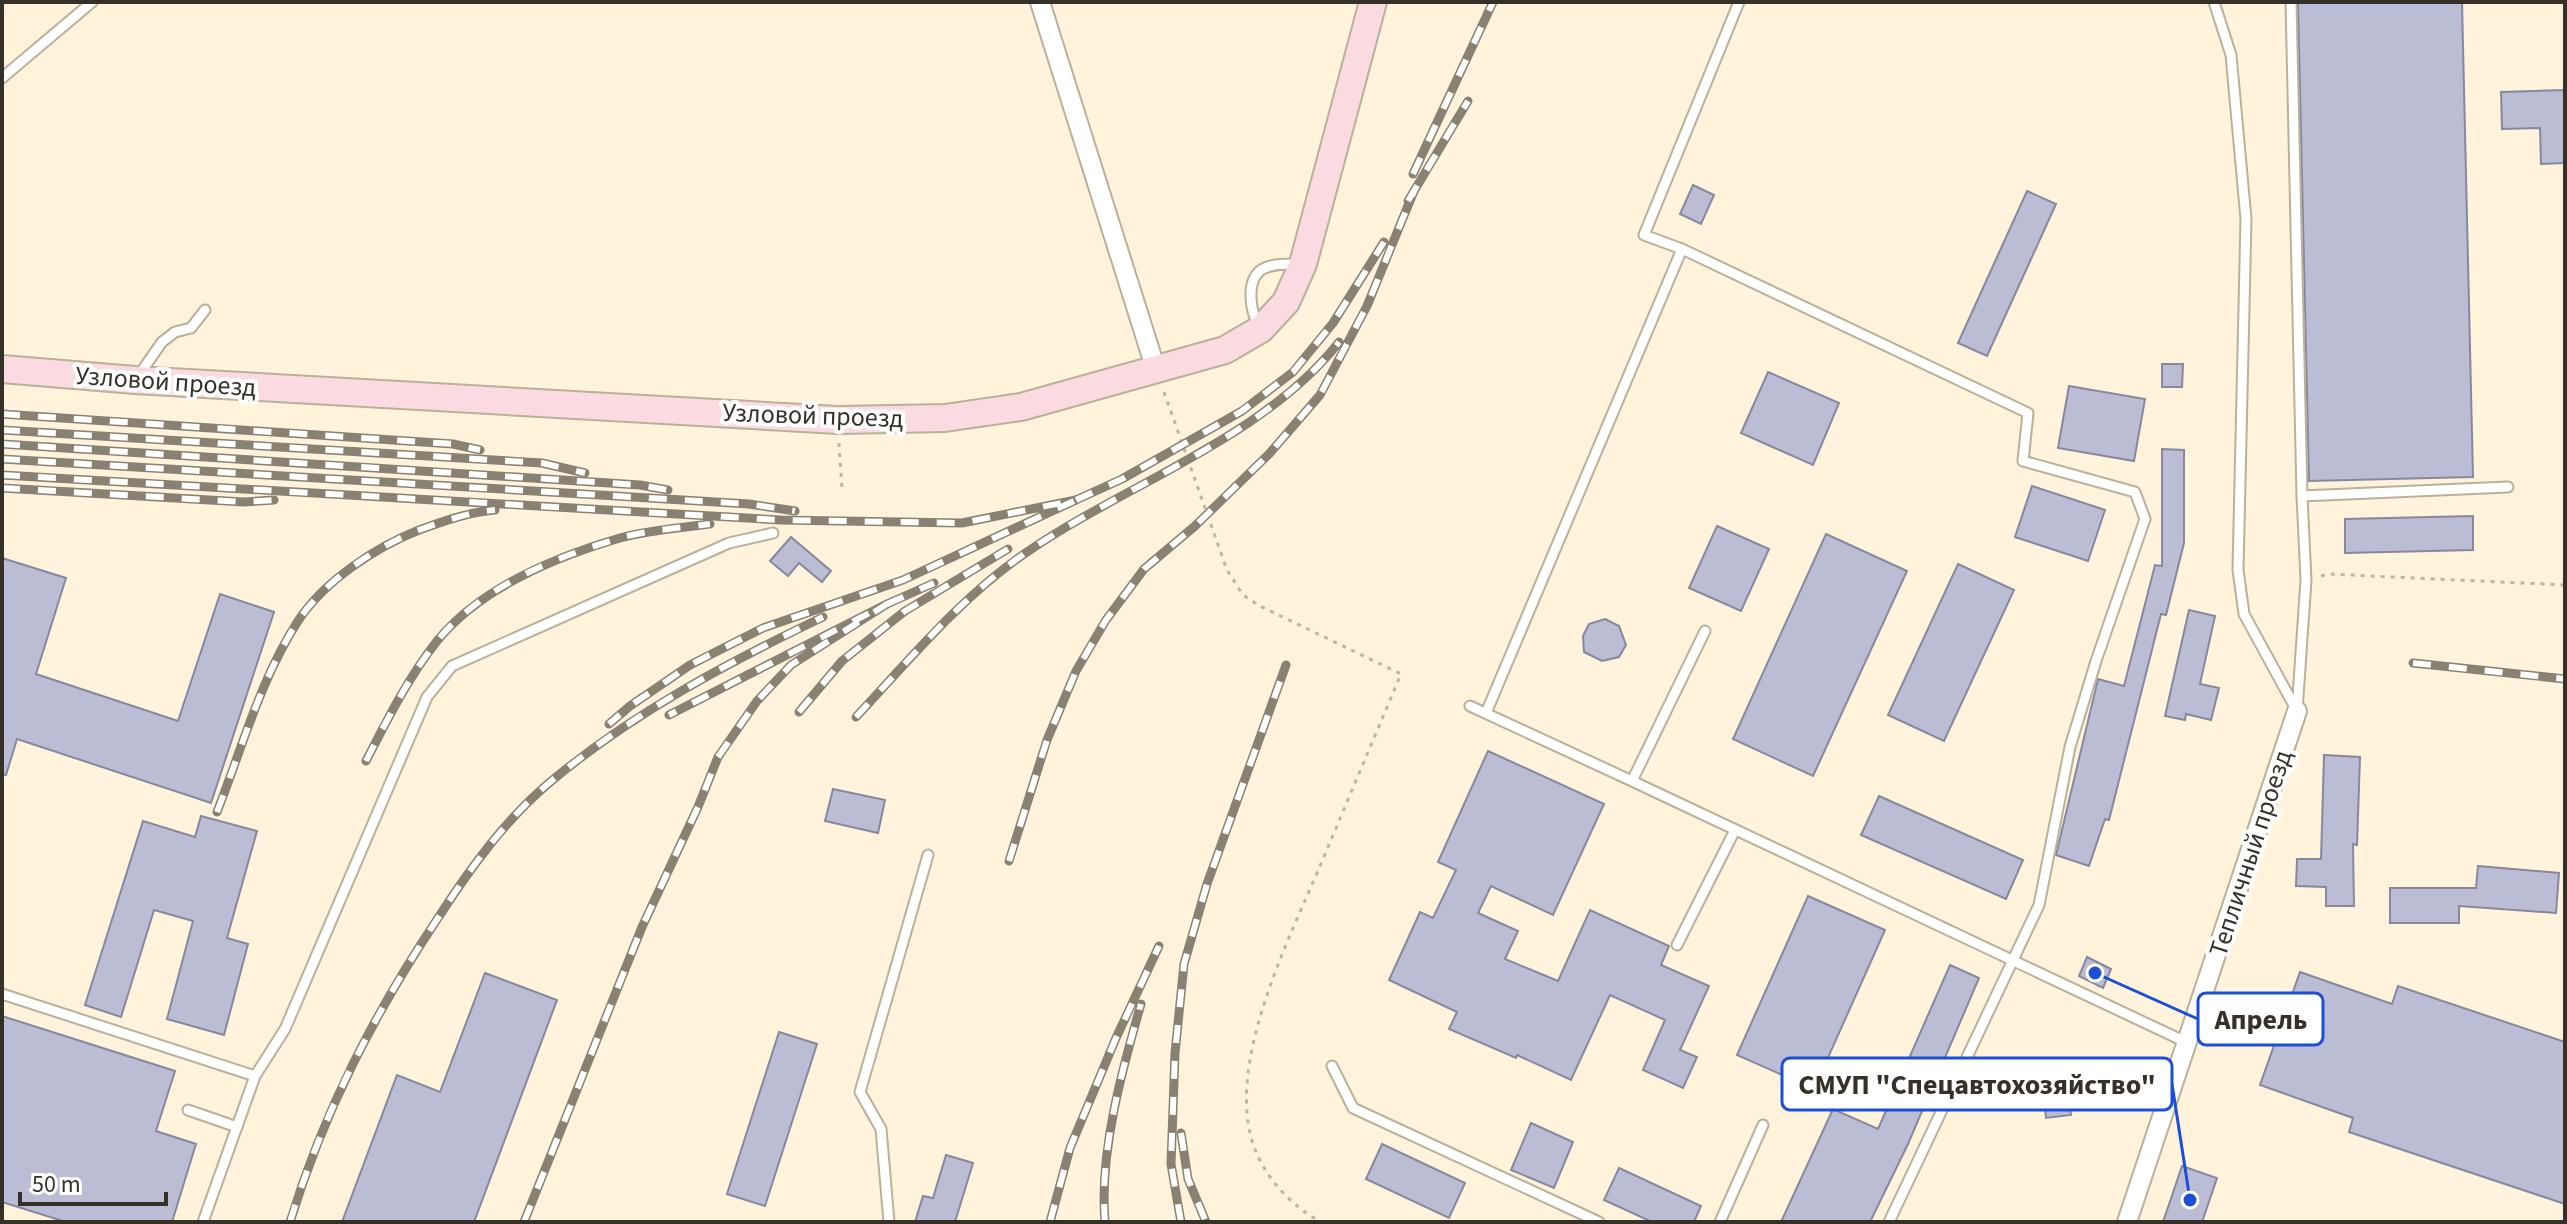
<svg xmlns="http://www.w3.org/2000/svg" width="2567" height="1224" viewBox="0 0 2567 1224" font-family="'Source Sans 3',sans-serif">
  <style>
    .building { fill: #bbbdd4; stroke: #87889e; stroke-width: 2 }
    .lines { fill: none; stroke-linecap: round; stroke-linejoin: round }
    .lane-casing { stroke: #bbb09a; stroke-width: 13 }
    .street-casing { stroke: #bbb09a; stroke-width: 22 }
    .secondary-casing { stroke: #bbb09a; stroke-width: 30 }
    .path { stroke: #bfb5a3; stroke-width: 3; stroke-dasharray: 4 6; stroke-linecap: butt }
    .lane { stroke: #fff; stroke-width: 9 }
    .street { stroke: #fff; stroke-width: 18 }
    .secondary { stroke: #f9dbe1; stroke-width: 26 }
    .rail-casing { stroke: #898172; stroke-width: 9 }
    .rail { stroke: #fff; stroke-width: 6; stroke-dasharray: 18; stroke-linecap: butt }
    .labels { text-anchor: middle; stroke-width: 8; stroke-linejoin: round; paint-order: stroke }
    .street-label { font-size: 26px; fill: #353128; stroke: #fff }
    .leader { fill: none; stroke: #1d4ed8; stroke-width: 3 }
    .callout-dot { fill: #1d4ed8; stroke: #fff; stroke-width: 3 }
    .callout { fill: #fff; stroke: #1d4ed8; stroke-width: 3 }
    .callout-label { font-size: 28px; text-anchor: middle; font-weight: bold; fill: #353128 }
  </style>
  <rect width="100%" height="100%" fill="#fff3dc"/>
  <g class="building">
    <polygon points="2298,2 2462,2 2473,477 2309,481"/>
    <polygon points="2565,90 2565,163 2541,164 2540,128 2502,129 2501,92"/>
    <polygon points="1693,185 1714,195 1701,224 1680,214"/>
    <polygon points="2027,191 2056,204 1987,356 1958,343"/>
    <polygon points="2162,364 2183,364 2182,387 2162,387"/>
    <polygon points="1768,372 1839,403 1813,465 1741,433"/>
    <polygon points="2069,386 2145,399 2134,461 2058,448"/>
    <polygon points="2162,449 2184,450 2184,543 2166,615 2161,614 2109,820 2105,819 2089,866 2056,855 2098,679 2124,686 2155,565 2162,566"/>
    <polygon points="2032,486 2105,510 2088,561 2015,537"/>
    <polygon points="2473,516 2473,550 2345,553 2345,519"/>
    <polygon points="1717,526 1769,549 1741,611 1689,588"/>
    <polygon points="1826,534 1907,571 1813,776 1733,739"/>
    <polygon points="791,537 831,571 822,582 799,563 788,576 770,561"/>
    <polygon points="2,558 66,578 36,674 178,721 220,594 274,612 211,803 17,739 6,775 2,774"/>
    <polygon points="1958,564 2014,590 1944,741 1888,715"/>
    <polygon points="2189,610 2215,616 2200,684 2219,688 2211,720 2186,714 2185,720 2165,716"/>
    <polygon points="1605,619 1619,626 1626,645 1619,657 1602,661 1584,652 1583,636 1589,624"/>
    <polygon points="1488,751 1604,804 1553,915 1491,886 1478,913 1518,931 1505,959 1558,981 1590,910 1669,946 1661,965 1709,986 1680,1050 1697,1057 1683,1088 1643,1070 1665,1020 1610,995 1571,1080 1517,1055 1516,1058 1449,1029 1457,1012 1389,980 1420,912 1433,918 1456,870 1438,862"/>
    <polygon points="2324,755 2360,757 2357,845 2353,844 2354,906 2326,906 2326,887 2296,886 2297,859 2321,859"/>
    <polygon points="833,789 885,800 878,833 825,821"/>
    <polygon points="1879,796 2023,860 2006,899 1861,835"/>
    <polygon points="201,816 257,831 227,938 248,944 224,1035 167,1019 193,921 154,910 121,1017 85,1005 143,821 195,837"/>
    <polygon points="2478,866 2559,873 2556,913 2459,906 2459,923 2390,923 2390,888 2476,888"/>
    <polygon points="1808,896 1885,930 1814,1089 1737,1055"/>
    <polygon points="2087,957 2111,969 2103,988 2079,976"/>
    <polygon points="1950,965 1979,978 1908,1144 1870,1222 1781,1222 1833,1109 1878,1129"/>
    <polygon points="2300,972 2392,1004 2398,986 2565,1042 2565,1204 2349,1132 2353,1118 2260,1085"/>
    <polygon points="485,973 557,1000 474,1222 342,1222 397,1075 440,1092"/>
    <polygon points="2,1016 175,1071 156,1131 196,1144 172,1222 66,1222 2,1202"/>
    <polygon points="779,1032 817,1044 765,1206 727,1194"/>
    <polygon points="2065,1070 2071,1115 2046,1118 2041,1073"/>
    <polygon points="1531,1123 1573,1142 1554,1188 1511,1170"/>
    <polygon points="1382,1144 1465,1183 1449,1218 1366,1179"/>
    <polygon points="946,1155 973,1163 955,1222 915,1222 923,1196 933,1198"/>
    <polygon points="2182,1166 2217,1178 2202,1222 2163,1222"/>
    <polygon points="1619,1168 1701,1206 1694,1222 1652,1222 1604,1200"/>
  </g>
  <g class="lines">
    <g class="lane-casing">
      <g id="lane">
        <polyline points="2214,2 2231,55 2246,219 2238,570 2244,614 2297,711"/>
        <polyline points="2291,2 2302,496"/>
        <polyline points="2,78 92,2"/>
        <polyline points="1682,249 1644,235 1739,2"/>
        <path d="M 1259,326 C 1251,313 1245,282 1261,270 C 1271,263 1289,264 1301,264"/>
        <polyline points="139,375 162,342 175,332 191,328 205,310"/>
        <polyline points="1705,631 1632,781 2188,1043"/>
        <polyline points="1470,706 1632,781"/>
        <polyline points="2297,711 2306,580 2302,496 2508,487"/>
        <polyline points="1486,713 1682,249 2028,413 2023,461 2135,492 2145,519 2096,661 2070,747 2039,905 1889,1222"/>
        <polyline points="1677,945 1735,830"/>
        <polyline points="2,994 255,1076"/>
        <polyline points="1332,1066 1353,1108 1599,1222"/>
        <polyline points="188,1110 237,1127"/>
        <polyline points="203,1222 255,1076 285,1029 427,697 452,666 729,543 773,533"/>
        <polyline points="889,1222 881,1129 860,1092 928,855"/>
        <polyline points="1720,1222 1763,1125"/>
      </g>
    </g>
    <g class="street-casing">
      <g id="street">
        <polyline points="1040,2 1156,370"/>
        <polyline points="2127,1222 2297,711"/>
      </g>
    </g>
    <g class="secondary-casing">
      <polyline id="secondary" points="2,369 135,380 838,420 945,418 1021,407 1225,350 1261,329 1286,302 1303,264 1373,2"/>
    </g>
    <g class="path">
      <path d="M 1164,392 L 1227,570 L 1243,595 L 1260,606 L 1401,674 C 1374,738 1347,802 1320,866 C 1289,939 1234,1048 1249,1128 C 1256,1168 1286,1203 1321,1222"/>
      <polyline points="839,443 842,489"/>
      <polyline points="2321,576 2328,574 2565,585"/>
    </g>
    <use href="#lane" class="lane"/>
    <use href="#street" class="street"/>
    <use href="#secondary" class="secondary"/>
    <g class="rail-casing">
      <g id="rail">
        <polyline points="1413,174 1493,2"/>
        <polyline points="1408,201 1468,101"/>
        <polyline points="2,414 453,444 480,450"/>
        <polyline points="2,430 542,463 585,473"/>
        <polyline points="2,444 640,485 668,490"/>
        <polyline points="2,459 749,504 795,511"/>
        <polyline points="2,475 780,520 962,523 1076,500 903,580 763,628 690,665 630,706 609,724"/>
        <polyline points="2,488 244,502 274,500"/>
        <polyline points="1076,500 1122,479 1242,411 1293,372 1333,323 1384,242"/>
        <polyline points="887,604 934,583"/>
        <polyline points="2413,663 2565,679"/>
        <polyline points="799,712 842,661 905,611 1008,549"/>
        <path d="M 856,717 C 910,659 962,596 1027,552 C 1126,484 1265,437 1339,342"/>
        <path d="M 366,761 C 387,720 408,678 437,641 C 481,587 555,557 620,538 C 648,530 681,528 710,524"/>
        <path d="M 217,812 C 242,748 261,678 298,621 C 324,581 376,547 419,530 C 444,521 469,512 495,510"/>
        <polyline points="1009,861 1047,740 1076,671 1106,620 1144,569 1195,526 1269,454 1320,395 1367,306 1414,191"/>
        <polyline points="1181,1133 1188,1179 1206,1222"/>
        <path d="M 290,1222 C 324,1111 374,1014 438,918 C 469,870 505,820 549,783 C 631,714 727,663 823,617"/>
        <polyline points="524,1222 642,927 698,807 718,757 757,701 791,665 887,604 669,715"/>
        <polyline points="1050,1222 1070,1148 1116,1038 1159,946"/>
        <path d="M 1105,1222 C 1099,1153 1122,1070 1141,1004"/>
        <polyline points="1181,1222 1171,1164 1175,1053 1184,964 1207,884 1286,665"/>
      </g>
    </g>
    <use href="#rail" class="rail"/>
  </g>
  <g class="labels">
    <g class="street-label">
      <text transform="translate(166 381) rotate(4)" y="9">Узловой проезд</text>
      <text transform="translate(813 415) rotate(2)" y="9">Узловой проезд</text>
      <text transform="translate(2250 853) rotate(-72)" y="9">Тепличный проезд</text>
    </g>
  </g>
  <path class="leader" d="M2095 973L2198 1019M2190 1200L2172 1084"/>
  <g class="callout-dot">
    <circle cx="2095" cy="973" r="8"/>
    <circle cx="2190" cy="1200" r="8"/>
  </g>
  <g class="callout">
    <rect x="2198" y="993" width="125" height="52" rx="8"/>
    <rect x="1782" y="1058" width="390" height="52" rx="8"/>
  </g>
  <g class="callout-label">
    <text x="2261" y="1029">Апрель</text>
    <text x="1977" y="1094">СМУП "Спецавтохозяйство"</text>
  </g>
  <rect width="2567" height="1224" fill="none" stroke="#353128" stroke-width="8"/>
  <path d="M20 1192v12h146v-12" fill="none" stroke="#353128" stroke-width="4"/>
  <text x="32" y="1192" font-size="24" fill="#353128" stroke="#ffffff" stroke-width="6" paint-order="stroke">50 m</text>
</svg>
